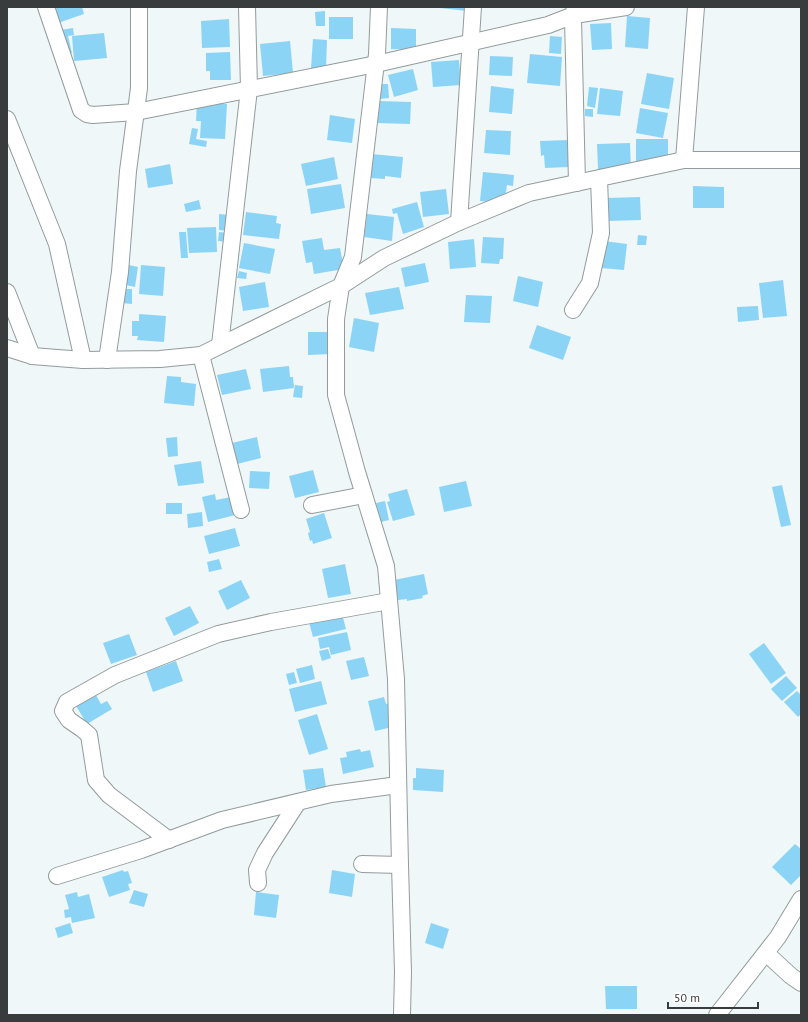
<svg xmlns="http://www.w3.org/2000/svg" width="808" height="1022" viewBox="0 0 808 1022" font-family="'PT Sans',sans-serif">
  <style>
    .building { fill: #8cd4f6 }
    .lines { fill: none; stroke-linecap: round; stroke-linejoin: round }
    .minor-casing { stroke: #939b9b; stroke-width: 18 }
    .minor { stroke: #fff; stroke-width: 16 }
  </style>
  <rect width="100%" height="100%" fill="#eff7f8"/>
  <g class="building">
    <polygon points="53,7 82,7 84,14 58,23"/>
    <polygon points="440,7 467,7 467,11 440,8"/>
    <polygon points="325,11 325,26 316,26 315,12"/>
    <polygon points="627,16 650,18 648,49 625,47"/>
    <rect x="329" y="17" width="24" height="22"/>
    <polygon points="229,19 230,47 202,48 201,21"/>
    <polygon points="611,23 612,49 592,50 590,24"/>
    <polygon points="73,28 74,35 68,36 72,53 66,54 61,30"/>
    <polygon points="391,28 416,29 416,50 391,49"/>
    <polygon points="104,33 107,58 74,61 72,36"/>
    <polygon points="550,36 562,37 561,54 549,53"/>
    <polygon points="313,39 327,40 326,69 311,68"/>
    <polygon points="290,41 293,73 263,76 260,44"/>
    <polygon points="230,52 231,80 210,80 210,71 206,71 206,53"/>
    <polygon points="530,54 562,57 560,86 527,83"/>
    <polygon points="490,56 513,57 512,76 489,75"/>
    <polygon points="459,60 461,85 433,87 431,62"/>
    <polygon points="413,69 418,90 394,97 388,75"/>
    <polygon points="647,73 674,78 669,109 641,104"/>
    <polygon points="378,84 388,84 389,98 379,99"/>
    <polygon points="491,86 514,89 512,114 489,112"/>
    <polygon points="589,87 598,88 595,108 587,106"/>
    <polygon points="600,88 623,91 620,116 597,114"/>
    <polygon points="378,101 411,102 410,124 377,123"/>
    <polygon points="197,102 227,104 225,139 200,138 201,121 196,121"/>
    <polygon points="640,108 668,113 663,138 636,133"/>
    <polygon points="585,109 593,109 593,117 585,116"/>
    <polygon points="330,115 355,119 352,143 327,140"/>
    <polygon points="192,128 198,129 196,139 207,141 206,147 189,144"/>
    <polygon points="486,130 511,131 510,155 484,153"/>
    <rect x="636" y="139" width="32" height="22"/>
    <polygon points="568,140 569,167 545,168 544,155 541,156 540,141"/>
    <polygon points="630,143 631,169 598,169 597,144"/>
    <polygon points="372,154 403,157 401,178 385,176 385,179 371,178"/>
    <polygon points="334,157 338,179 306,186 301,164"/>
    <polygon points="170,164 173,184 148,188 145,169"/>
    <polygon points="483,172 514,175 513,186 507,185 505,199 497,203 480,201"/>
    <polygon points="341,184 345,208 311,214 307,189"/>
    <polygon points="693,186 724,187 724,208 693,208"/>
    <polygon points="446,189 449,214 423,217 420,192"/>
    <polygon points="640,197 641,220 608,221 607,198"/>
    <polygon points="199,200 201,209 186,212 184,204"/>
    <polygon points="417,202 424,227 403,234 397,213 393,214 392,209"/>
    <polygon points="246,212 277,216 276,223 281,224 279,239 243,235"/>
    <polygon points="219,214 230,215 230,231 219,230"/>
    <polygon points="367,214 394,217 392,241 364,237"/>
    <polygon points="216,227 217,252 189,253 187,228"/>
    <polygon points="179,232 186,232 188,258 181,258"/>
    <polygon points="219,232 229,233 228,242 218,241"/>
    <polygon points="638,235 647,236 646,245 637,245"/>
    <polygon points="483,237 504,238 503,259 500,259 499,264 481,263"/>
    <polygon points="322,238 324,250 340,248 344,269 314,274 312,262 306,263 302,241"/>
    <polygon points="474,239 476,267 450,269 448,242"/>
    <polygon points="604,241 627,244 624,270 601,268"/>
    <polygon points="244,243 275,249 270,274 239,268"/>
    <polygon points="425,263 429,282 405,287 401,268"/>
    <polygon points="129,265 138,267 135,287 126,285"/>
    <polygon points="141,265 165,267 163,296 139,294"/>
    <polygon points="239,271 247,273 246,279 237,278"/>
    <polygon points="518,276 543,282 538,307 513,301"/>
    <polygon points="783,280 787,316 763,318 759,283"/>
    <polygon points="265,282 269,307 243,311 239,287"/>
    <polygon points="399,287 404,309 370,315 365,293"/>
    <polygon points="121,289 132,289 132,304 121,303"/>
    <polygon points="466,295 492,296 490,323 464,322"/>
    <polygon points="758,306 759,320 738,322 737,307"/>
    <polygon points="139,314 166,316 164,342 137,340 138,336 132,336 132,321 139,321"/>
    <polygon points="354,318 379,323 374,352 349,347"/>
    <polygon points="537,325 571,337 563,360 529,348"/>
    <polygon points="308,332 331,332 331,354 308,355"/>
    <polygon points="289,366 290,377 293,377 294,388 263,392 260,369"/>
    <polygon points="246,369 251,389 222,395 217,375"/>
    <polygon points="167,376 181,377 181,382 196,384 194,406 164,403"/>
    <polygon points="295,385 303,386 302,398 293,397"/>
    <polygon points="177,437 178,456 168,457 166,438"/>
    <polygon points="257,437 261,458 237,464 232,443"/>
    <polygon points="201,461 204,483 178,486 174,465"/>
    <polygon points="313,470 319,492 295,498 289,476"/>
    <polygon points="250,471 270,472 269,489 249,488"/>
    <polygon points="466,481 472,506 444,512 439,487"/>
    <polygon points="782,485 791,525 781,527 772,487"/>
    <polygon points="407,489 415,515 393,521 387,502 390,501 388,494"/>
    <polygon points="215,494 216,500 231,497 235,515 208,522 202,497"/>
    <polygon points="385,501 389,520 381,522 376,503"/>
    <rect x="166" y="503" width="16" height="11"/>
    <polygon points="202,512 203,526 188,528 187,514"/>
    <polygon points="324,513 332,538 313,544 312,540 310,541 308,533 310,532 306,519"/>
    <polygon points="235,528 240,546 209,554 204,536"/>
    <polygon points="219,559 222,569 209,572 207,562"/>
    <polygon points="345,564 351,594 328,598 322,569"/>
    <polygon points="424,574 428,594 422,596 423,598 407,601 407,599 398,600 394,580"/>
    <polygon points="241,580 250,598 227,610 218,591"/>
    <polygon points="190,606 199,623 174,636 165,618"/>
    <polygon points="342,614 346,629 313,637 309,622"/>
    <polygon points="347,632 351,650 331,655 329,647 320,649 318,638"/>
    <polygon points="129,634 137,655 111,664 103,643"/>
    <polygon points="764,643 786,673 771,684 749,654"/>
    <polygon points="328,649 331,658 322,661 319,651"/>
    <polygon points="364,657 369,676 351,680 346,661"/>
    <polygon points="176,661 183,681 153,692 146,672"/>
    <polygon points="312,665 315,679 300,683 296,669"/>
    <polygon points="294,672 297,683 289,685 286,674"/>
    <polygon points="786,676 797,688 782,701 771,689"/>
    <polygon points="321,681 327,704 295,712 289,689"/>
    <polygon points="797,691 801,695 801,714 798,717 784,702"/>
    <polygon points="96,695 101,704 107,701 112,709 87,724 76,706"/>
    <polygon points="384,697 386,704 391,703 397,726 375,731 368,701"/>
    <polygon points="317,714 328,749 309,755 298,720"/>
    <polygon points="360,749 361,752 370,750 374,767 343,774 340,758 347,757 346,752"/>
    <polygon points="323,768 326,787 306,790 303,770"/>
    <polygon points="416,768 444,770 443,792 413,790 413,778 416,778"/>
    <polygon points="795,844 801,849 801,875 791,885 772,867"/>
    <polygon points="123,870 124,872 128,871 132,883 128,884 130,890 109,897 102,877"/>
    <polygon points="332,870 355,874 352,897 329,893"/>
    <polygon points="134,890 148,894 144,907 129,903"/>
    <polygon points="77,892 78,897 89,894 95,918 72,923 71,917 65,918 64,910 69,909 65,895"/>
    <polygon points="256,892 279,895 276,918 254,915"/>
    <polygon points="70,923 73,933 58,938 55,928"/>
    <polygon points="431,923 449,929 443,949 425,943"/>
    <polygon points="605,986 637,986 637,1009 606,1009"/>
  </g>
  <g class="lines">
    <g class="minor-casing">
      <g id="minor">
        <polyline points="46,7 81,110 87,114 93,115 136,112 376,64 548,25 574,15 626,7"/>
        <polyline points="379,7 377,54 353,257 341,286 336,319 336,395 357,472 386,566 396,679 400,865 403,972 402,1015"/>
        <polyline points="575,7 573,19 577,183"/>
        <polyline points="7,119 57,244 83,360"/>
        <polyline points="684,160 696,7"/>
        <polyline points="459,222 473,7"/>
        <polyline points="7,292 32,356"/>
        <polyline points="573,310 590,283 601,233 599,179"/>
        <polyline points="220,345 249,89 247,7"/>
        <polyline points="7,348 32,356 83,360 160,359 201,355 341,286 384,258 459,222 529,193 684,160 801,160"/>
        <polyline points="201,355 241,510"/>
        <polyline points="107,360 120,272 128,171 139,88 139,7"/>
        <polyline points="312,505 364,495"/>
        <polyline points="169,840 109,795 96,780 89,735 82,729 69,720 63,711 67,702 115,675 218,634 271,622 389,601"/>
        <polyline points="362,864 400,865"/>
        <polyline points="57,876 141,850 222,820 331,794 398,785"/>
        <polyline points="258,883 257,870 265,853 298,802"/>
        <polyline points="766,953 791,976 801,983"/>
        <polyline points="717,1015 778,937 801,899"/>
      </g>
    </g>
    <use href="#minor" class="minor"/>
  </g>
  <rect width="808" height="1022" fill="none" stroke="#383c3c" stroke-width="16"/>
  <path d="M668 1002v6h90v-6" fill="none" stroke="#383c3c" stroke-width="2"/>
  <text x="674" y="1002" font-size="12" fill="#383c3c" stroke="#ffffff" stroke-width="3" paint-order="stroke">50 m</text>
</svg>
